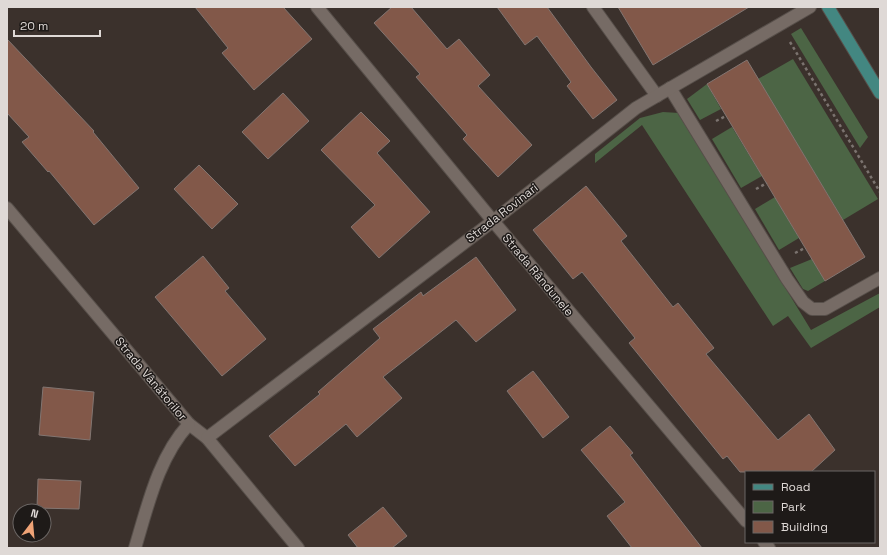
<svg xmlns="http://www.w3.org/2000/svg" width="887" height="555" viewBox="0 0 887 555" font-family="'Space Grotesk',sans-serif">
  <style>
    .green { fill: #4c6545 }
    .building { fill: #825849; stroke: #827571 }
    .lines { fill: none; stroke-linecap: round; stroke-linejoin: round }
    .minor-casing { stroke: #574f4a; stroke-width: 14 }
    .major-casing { stroke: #574f4a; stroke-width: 14 }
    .path { stroke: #7b736f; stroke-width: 2.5; stroke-dasharray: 3 3; stroke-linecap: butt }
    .minor { stroke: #766b65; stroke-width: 12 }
    .major { stroke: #438781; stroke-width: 12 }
    .labels { text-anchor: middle; stroke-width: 3; stroke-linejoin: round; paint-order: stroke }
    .street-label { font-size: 12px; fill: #dfd9d6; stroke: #1e1a18 }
  </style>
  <rect width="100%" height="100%" fill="#3b312c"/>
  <g class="green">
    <polygon points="801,28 868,137 860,148 791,34"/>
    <polygon points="793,59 878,199 843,220 758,79"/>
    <polygon points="707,84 721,109 700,120 687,99"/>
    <polygon points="663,112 679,113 811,330 880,293 880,307 811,348 788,316 773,326 642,125 595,163 595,154 640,118"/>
    <polygon points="732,127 762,176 741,188 712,139"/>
    <polygon points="775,197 799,238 779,250 755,209"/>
    <polygon points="812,259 825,281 808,291 803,289 790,268"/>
  </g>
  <g class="building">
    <polygon points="195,7 283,7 312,39 254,90 222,53 228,48"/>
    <polygon points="392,7 411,7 447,49 459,39 490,75 478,86 532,145 498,177 463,139 467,135 416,77 420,74 374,23"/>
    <polygon points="497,7 547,7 591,67 617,100 593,119 567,86 571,82 537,36 525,45"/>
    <polygon points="618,7 749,7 653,65"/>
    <polygon points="7,39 94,131 93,132 139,188 94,225 49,171 48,172 22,142 29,137 7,113"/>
    <polygon points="747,60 865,257 825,281 707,84"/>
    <polygon points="283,93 309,121 268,159 242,132"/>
    <polygon points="361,112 390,141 377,153 430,212 379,258 351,227 375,205 321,150"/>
    <polygon points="199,165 238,204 212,229 174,189"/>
    <polygon points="586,186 627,236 621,241 673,307 678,303 714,348 706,354 778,440 809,414 835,450 811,472 740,472 727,456 723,459 629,343 635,338 582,272 573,279 533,230"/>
    <polygon points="203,256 229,288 225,291 266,339 222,376 155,297"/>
    <polygon points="476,257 516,310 476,342 456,320 383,377 402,398 357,437 346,424 295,466 269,436 320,394 318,392 380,338 373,329 421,292 423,296"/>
    <polygon points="533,371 569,417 543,438 507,391"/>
    <polygon points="43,387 94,392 90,440 39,435"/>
    <polygon points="610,426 633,453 630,455 702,548 632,548 607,516 625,502 581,450"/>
    <polygon points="38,479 81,481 79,509 37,508"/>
    <polygon points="383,507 407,536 392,548 358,548 348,535"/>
  </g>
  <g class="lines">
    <g class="minor-casing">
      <g id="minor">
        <polyline points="317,7 493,221 746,521"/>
        <polyline points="593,7 657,96"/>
        <polyline points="670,88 787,279 803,302 812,309 825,309 880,278"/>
        <polyline points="7,208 189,424 207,438 298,548"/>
        <polyline points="207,438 493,221 636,108 810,7"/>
        <polyline points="764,542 769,548"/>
        <path d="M 135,548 C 148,505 158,458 189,424"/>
      </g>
    </g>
    <g class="major-casing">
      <polyline id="major" points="828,7 880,93"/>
    </g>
    <g class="path">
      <polyline points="790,42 880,192"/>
      <polyline points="716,121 726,116"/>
      <polyline points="756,189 767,183"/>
      <polyline points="795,253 805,248"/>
    </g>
    <use href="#minor" class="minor"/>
    <use href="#major" class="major"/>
  </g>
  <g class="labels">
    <g class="street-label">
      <text transform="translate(502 213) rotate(-38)" y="4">Strada Rovinari</text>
      <text transform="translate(538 275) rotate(50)" y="4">Strada Rândunele</text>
      <text transform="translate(151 379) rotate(50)" y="4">Strada Vânătorilor</text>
    </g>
  </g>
  <rect width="887" height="555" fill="none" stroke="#dfd9d6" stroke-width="16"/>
  <rect x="745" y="471" width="130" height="72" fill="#1e1a18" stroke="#6b6664"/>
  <rect x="753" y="484" width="20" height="6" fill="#438781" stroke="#6b6664"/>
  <text x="781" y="491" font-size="12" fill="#dfd9d6">Road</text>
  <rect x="753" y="501" width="20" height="12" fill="#4c6545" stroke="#6b6664"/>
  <text x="781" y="511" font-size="12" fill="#dfd9d6">Park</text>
  <rect x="753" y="521" width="20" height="12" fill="#825849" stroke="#6b6664"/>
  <text x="781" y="531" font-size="12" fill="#dfd9d6">Building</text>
  <g transform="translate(32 523) rotate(16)"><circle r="19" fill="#1e1a18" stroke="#6b6664"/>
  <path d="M0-3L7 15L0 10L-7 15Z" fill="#efa376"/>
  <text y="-6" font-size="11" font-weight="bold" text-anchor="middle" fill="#dfd9d6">N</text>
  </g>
  <path d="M14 30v6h86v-6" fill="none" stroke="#dfd9d6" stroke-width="2"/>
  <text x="20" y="30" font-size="12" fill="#dfd9d6" stroke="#1e1a18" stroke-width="3" paint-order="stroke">20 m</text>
</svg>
